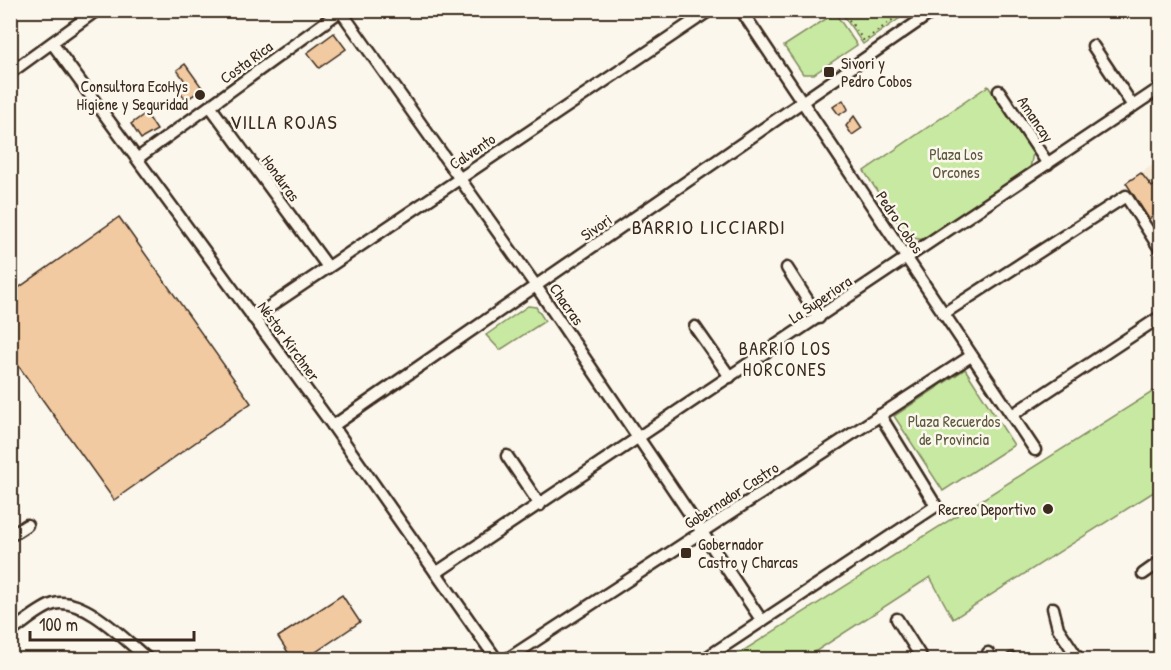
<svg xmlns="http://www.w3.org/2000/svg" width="1171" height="670" viewBox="0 0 1171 670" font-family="'Patrick Hand',sans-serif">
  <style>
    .built { fill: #f8ead6 }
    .green { fill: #c8e9a1; stroke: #828a60; stroke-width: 1.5 }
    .building { fill: #f2caa1; stroke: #3b2a1e; stroke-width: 1.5 }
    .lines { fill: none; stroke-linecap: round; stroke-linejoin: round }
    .minor-casing { stroke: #3b2a1e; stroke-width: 15 }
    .path { stroke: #3b2a1e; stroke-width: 2; stroke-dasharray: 1.5 4.5; stroke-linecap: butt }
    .minor { stroke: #fbf7ec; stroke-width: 10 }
    .poi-dot { fill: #3b2a1e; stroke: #fbf7ec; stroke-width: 2 }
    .labels { text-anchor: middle; stroke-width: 5; stroke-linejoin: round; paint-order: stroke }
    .street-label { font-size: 16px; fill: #3b2a1e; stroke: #fbf7ec }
    .poi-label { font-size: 16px; fill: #3b2a1e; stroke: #fbf7ec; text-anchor: start }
    .park-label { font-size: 16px; fill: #5e5a3f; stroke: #fbf7ec }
    .neighbourhood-label { font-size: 18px; letter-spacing: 1.5px; fill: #3b2a1e; stroke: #fbf7ec }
    .quarter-label { font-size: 20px; letter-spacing: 1.5px; fill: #3b2a1e; stroke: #fbf7ec }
  </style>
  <rect width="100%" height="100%" fill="#fbf7ec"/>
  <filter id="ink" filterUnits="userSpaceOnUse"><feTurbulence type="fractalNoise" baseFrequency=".0167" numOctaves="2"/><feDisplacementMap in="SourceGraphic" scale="12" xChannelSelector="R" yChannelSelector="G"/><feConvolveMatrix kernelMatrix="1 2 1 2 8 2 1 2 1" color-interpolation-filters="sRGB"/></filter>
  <g filter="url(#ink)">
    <polygon class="built" points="1160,160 1160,235 1126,183"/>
    <g class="green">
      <polygon points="840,11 910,11 863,44"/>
      <polygon points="835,13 857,45 814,74 803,74 784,46"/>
      <polygon points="988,86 1033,153 1030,169 924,240 907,237 864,171"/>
      <polygon points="528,306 536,307 545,321 500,350 486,335"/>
      <polygon points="965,369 1014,445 943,491 894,416"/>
      <polygon points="1160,387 1160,488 953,619 930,577 804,659 730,659"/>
    </g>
    <g class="building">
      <polygon points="334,33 346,49 319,68 307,53"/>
      <polygon points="185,64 203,89 186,100 177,87 185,81 177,70"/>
      <polygon points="843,100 848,109 839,115 833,107"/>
      <polygon points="146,113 157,130 141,139 131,124"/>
      <polygon points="854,116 862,128 852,135 846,126"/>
      <polygon points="1141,173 1152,187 1161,181 1161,211 1149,219 1126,183"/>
      <polygon points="119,217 251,403 114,500 10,354 10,294"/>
      <polygon points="342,595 360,622 304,660 293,660 278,637"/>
    </g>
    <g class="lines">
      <g class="minor-casing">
        <g id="minor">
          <polyline points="340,10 536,286 762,621"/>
          <polyline points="741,10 1035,450"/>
          <polyline points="52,43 333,426 497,660"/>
          <polyline points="1093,46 1133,106"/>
          <polyline points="10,73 97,10"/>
          <polyline points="999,91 1048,164"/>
          <polyline points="210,106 328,267"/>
          <polyline points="138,158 342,10"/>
          <polyline points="787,268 819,318"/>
          <polyline points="943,314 1126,196 1160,249"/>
          <polyline points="253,318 710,10"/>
          <polyline points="695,327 730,377"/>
          <polyline points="1012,415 1160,317"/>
          <polyline points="333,426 935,10"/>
          <polyline points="507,456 540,505"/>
          <polyline points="10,536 27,525"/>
          <polyline points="436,573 1160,88"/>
          <polyline points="1143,574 1160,562"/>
          <polyline points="1053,608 1058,628 1079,660"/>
          <polyline points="897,619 923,660"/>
          <path d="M 10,632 C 23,624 40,608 54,604 C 84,596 127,642 149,660"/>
          <polyline points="1012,659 1012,660"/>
          <polyline points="506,660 971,356"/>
          <polyline points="703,660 936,506 880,415"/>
          <polyline points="987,660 988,653"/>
        </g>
      </g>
      <polyline class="path" points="842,10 864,41 906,10"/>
      <use href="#minor" class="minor"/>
    </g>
  </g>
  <g class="poi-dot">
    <rect x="823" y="66" width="12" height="12" rx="3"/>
    <circle cx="200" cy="95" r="6"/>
    <circle cx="1048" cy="509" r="6"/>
    <rect x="680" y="547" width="12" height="12" rx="3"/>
  </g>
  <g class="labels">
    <g class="street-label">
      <text transform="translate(246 62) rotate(-36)" y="6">Costa Rica</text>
      <text transform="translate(1036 119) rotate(56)" y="6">Amancay</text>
      <text transform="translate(472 151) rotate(-34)" y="6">Calvento</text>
      <text transform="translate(281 178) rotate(54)" y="6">Honduras</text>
      <text transform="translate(900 222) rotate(56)" y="6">Pedro Cobos</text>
      <text transform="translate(596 227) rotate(-35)" y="6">Sivori</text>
      <text transform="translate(820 299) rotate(-34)" y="6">La Superiora</text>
      <text transform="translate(567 304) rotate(55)" y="6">Chacras</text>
      <text transform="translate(289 341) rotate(54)" y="6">Néstor Kirchner</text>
      <text transform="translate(731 495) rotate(-33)" y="6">Gobernador Castro</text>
    </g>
    <g class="poi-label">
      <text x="841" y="69">Sivori y<tspan x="841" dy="18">Pedro Cobos</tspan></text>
      <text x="188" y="92" text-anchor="end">Consultora EcoHys<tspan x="188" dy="18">Higiene y Seguridad</tspan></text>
      <text x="1036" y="515" text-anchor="end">Recreo Deportivo</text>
      <text x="698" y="550">Gobernador<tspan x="698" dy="18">Castro y Charcas</tspan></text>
    </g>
    <g class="park-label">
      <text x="956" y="160">Plaza Los<tspan x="956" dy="18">Orcones</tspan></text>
      <text x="954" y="427">Plaza Recuerdos<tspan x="954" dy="18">de Provincia</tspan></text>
    </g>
    <g class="neighbourhood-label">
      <text x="785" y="355">BARRIO LOS<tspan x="785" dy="21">HORCONES</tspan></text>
    </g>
    <g class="quarter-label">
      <text x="284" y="129">VILLA ROJAS</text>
      <text x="709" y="234">BARRIO LICCIARDI</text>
    </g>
  </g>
  <rect width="1171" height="670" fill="none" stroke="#fbf7ec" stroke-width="36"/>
  <rect x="18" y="18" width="1135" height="634" fill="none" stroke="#3b2a1e" stroke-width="2" filter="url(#ink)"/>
  <path d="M30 631v9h164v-9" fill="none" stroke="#3b2a1e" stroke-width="3"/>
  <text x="39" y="631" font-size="18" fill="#3b2a1e" stroke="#fbf7ec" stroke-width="4.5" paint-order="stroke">100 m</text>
</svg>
